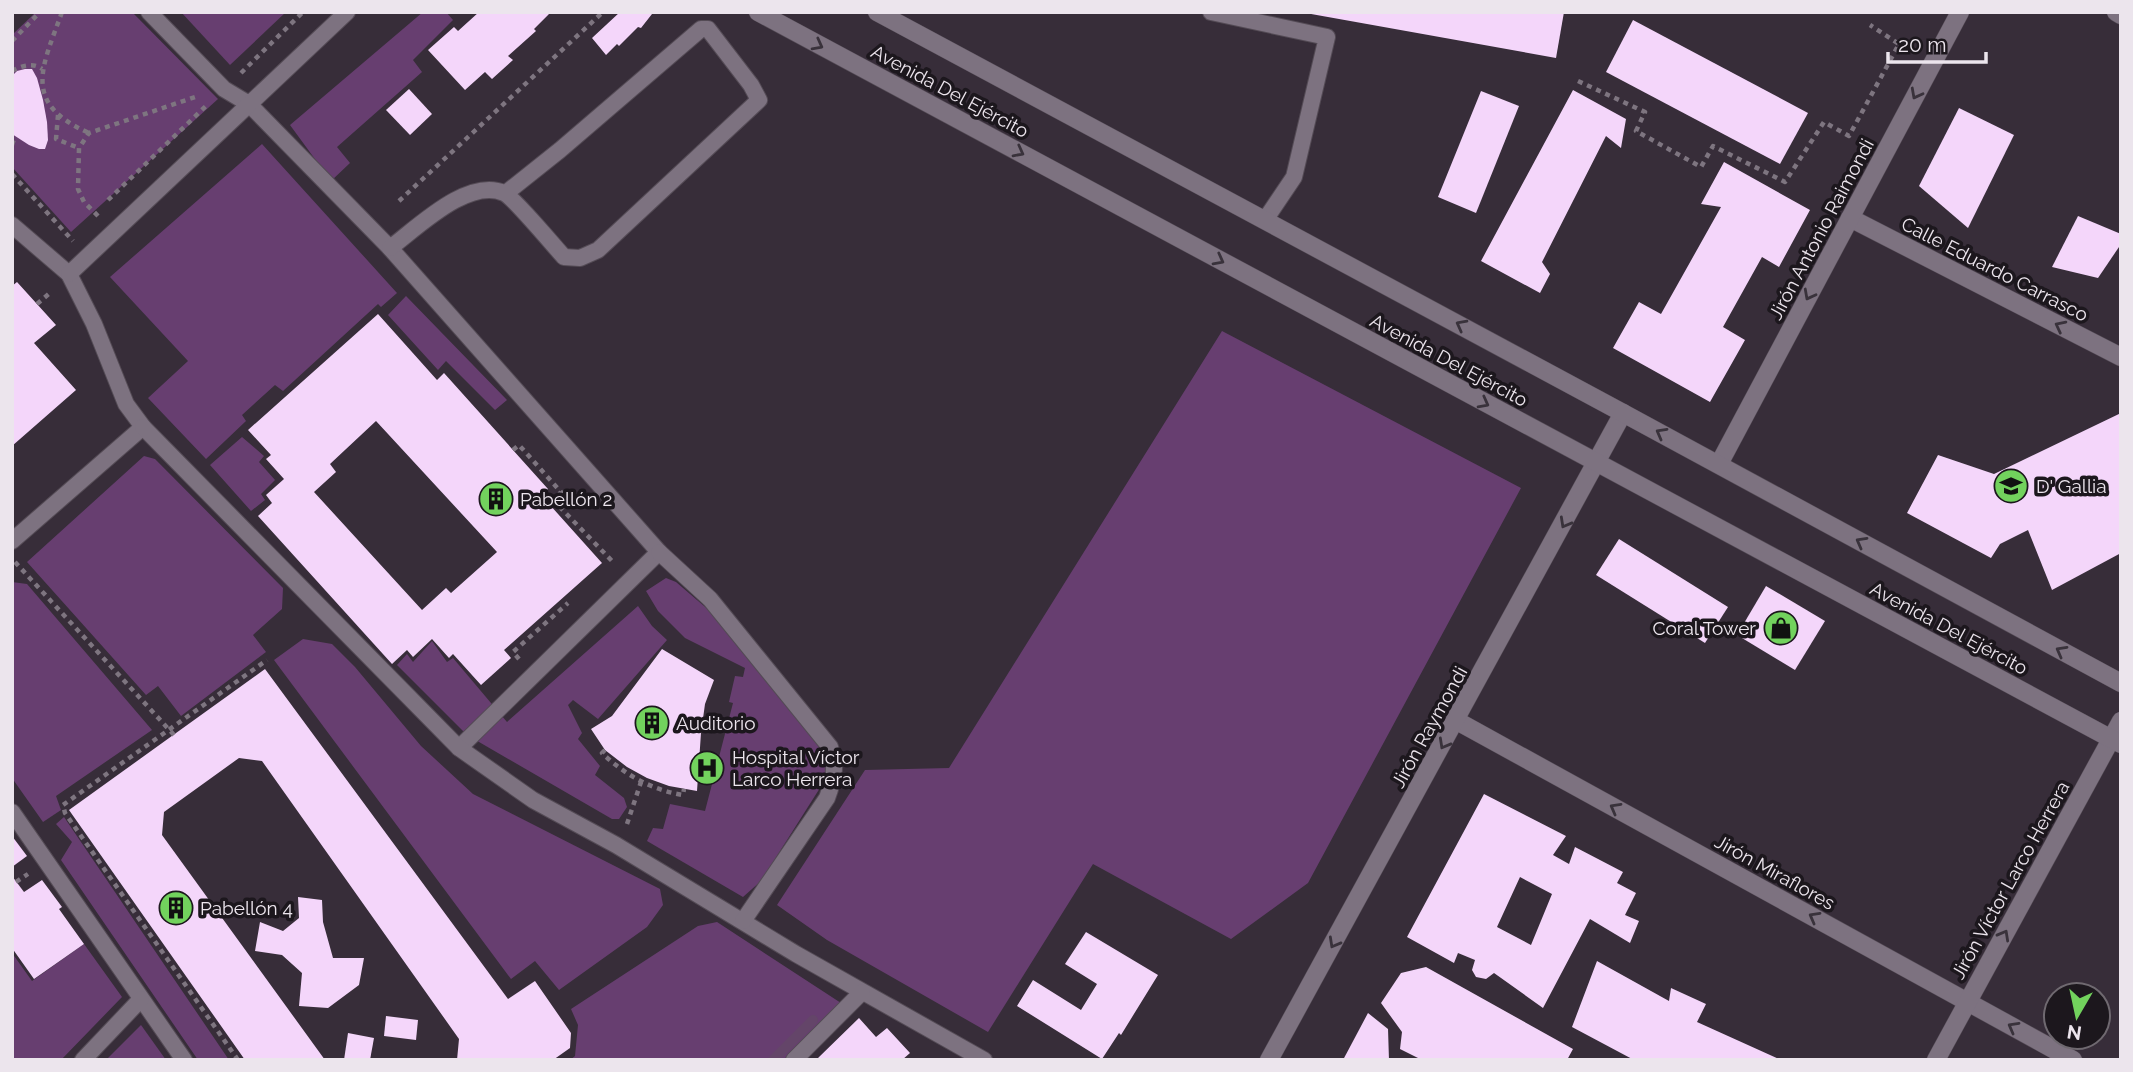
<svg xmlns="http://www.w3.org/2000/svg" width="2133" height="1072" viewBox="0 0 2133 1072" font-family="Raleway,sans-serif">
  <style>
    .green { fill: #673e70 }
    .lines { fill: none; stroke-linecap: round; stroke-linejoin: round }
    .stream { stroke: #644569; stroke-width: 10 }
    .building { fill: #f4d6fa; fill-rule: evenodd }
    .service-casing { stroke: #544b55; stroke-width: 18 }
    .minor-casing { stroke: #544b55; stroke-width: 19 }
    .secondary-casing { stroke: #544b55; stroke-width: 19 }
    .path { stroke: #7e7580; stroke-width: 4.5; stroke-dasharray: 5 5; stroke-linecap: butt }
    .service { stroke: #7d7280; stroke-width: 16 }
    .minor { stroke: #7d7280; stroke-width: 18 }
    .secondary { stroke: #7d7280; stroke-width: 18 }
    .oneway { stroke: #39323b }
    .labels { text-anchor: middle; stroke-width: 7; stroke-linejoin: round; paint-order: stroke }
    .street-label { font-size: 19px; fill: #ece5ed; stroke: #1c171d }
    .poi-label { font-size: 19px; fill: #ece5ed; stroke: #1c171d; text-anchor: start }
  </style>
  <rect width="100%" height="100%" fill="#372d39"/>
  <g class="green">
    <polygon points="36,12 132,12 218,99 71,232 12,167 12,35"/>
    <polygon points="181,12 286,12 230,65"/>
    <polygon points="423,12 446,12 453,20 413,60 422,72 337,147 350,163 331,181 290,125"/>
    <polygon points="262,144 397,293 381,307 378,304 283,391 275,385 242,415 246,421 206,459 148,398 188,361 110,277"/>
    <polygon points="406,296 507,400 495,410 446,361 438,370 388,315"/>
    <polygon points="1222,331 1521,488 1308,883 1231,939 1093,864 988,1032 827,940 777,905 865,770 949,768"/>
    <polygon points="242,437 264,456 259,462 275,480 261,494 265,500 251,511 210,465"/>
    <polygon points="144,456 155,459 283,588 282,609 253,635 266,652 181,716 158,686 146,695 27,562"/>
    <polygon points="666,578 676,582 711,612 829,757 825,780 761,881 743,897 647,841 653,828 663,829 670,804 705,811 733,703 729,702 735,676 743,677 745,668 685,638 658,611 646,591"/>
    <polygon points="12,582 27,584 152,730 56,796 61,810 43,822 12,778"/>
    <polygon points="638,606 652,626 667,640 598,719 573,700 568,705 582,733 578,739 600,766 595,775 624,798 627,807 619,819 612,819 467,735 397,665 407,654 413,662 432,641 447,662 453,658 507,722"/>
    <polygon points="303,639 332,644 355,667 421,746 473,794 660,889 663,905 647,927 559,990 535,961 511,979 274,660"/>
    <polygon points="64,817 229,1060 198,1060 61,860 72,842 56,824"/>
    <polygon points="717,922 841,1003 784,1060 570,1060 575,1056 578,1025 571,1009 698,926"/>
    <polygon points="84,944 122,997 61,1060 12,1060 12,953 32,981"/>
    <polygon points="141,1025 166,1060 106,1060"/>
  </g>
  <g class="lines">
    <polyline class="stream" points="773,1060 813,1020"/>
  </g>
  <g class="building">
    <polygon points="479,12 549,14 534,29 536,31 508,56 513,60 492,79 485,72 465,90 428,50 454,27 458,31"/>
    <polygon points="620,12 652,14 641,28 638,27 619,46 617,44 606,55 592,38"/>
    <polygon points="1300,12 1564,12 1556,58"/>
    <polygon points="1633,20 1808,113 1780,164 1606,72"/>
    <polygon points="25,69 32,69 37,78 43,100 47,122 48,140 45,149 39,149 29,145 12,134 12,76 17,71"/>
    <polygon points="409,89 432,114 410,135 386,110"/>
    <polygon points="1573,90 1626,119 1621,148 1606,136 1542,262 1550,274 1540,293 1481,261"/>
    <polygon points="1481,91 1519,106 1476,213 1438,197"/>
    <polygon points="1959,108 2014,135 1968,228 1919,186"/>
    <polygon points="1724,162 1810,210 1779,267 1762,257 1723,327 1745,340 1710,402 1613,348 1639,302 1661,314 1721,207 1701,204"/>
    <polygon points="2078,216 2121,234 2121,244 2098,278 2052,267"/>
    <polygon points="17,282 56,325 34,343 76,390 12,446 12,286"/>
    <path d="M 378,314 L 437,380 L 444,373 L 548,489 L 541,495 L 602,563 L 504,650 L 511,658 L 481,685 L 453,654 L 449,658 L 432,639 L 413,657 L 407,650 L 392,664 L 258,516 L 272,503 L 266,495 L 284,479 L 266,459 L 271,455 L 248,430 ZM 376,421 L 497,552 L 451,593 L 446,588 L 422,610 L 314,492 L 336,472 L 330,464 Z"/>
    <polygon points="2121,413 2121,553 2052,590 2028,530 2000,544 1991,558 1907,513 1938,455 1994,474"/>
    <polygon points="1619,539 1728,607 1705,643 1596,575"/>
    <polygon points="1766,586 1825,621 1795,670 1737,635"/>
    <polygon points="662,649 714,680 705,704 701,733 697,791 669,786 647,778 627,767 605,750 591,729 612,716"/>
    <polygon points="265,669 508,999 535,981 571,1033 570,1048 553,1060 457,1060 459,1039 262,761 239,758 164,812 162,835 325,1060 245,1060 69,810"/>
    <path d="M 1484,794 L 1566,836 L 1553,855 L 1569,864 L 1575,847 L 1623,872 L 1617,883 L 1636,893 L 1625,915 L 1639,921 L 1630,943 L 1590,919 L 1543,1008 L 1494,973 L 1486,979 L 1476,977 L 1472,970 L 1475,960 L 1458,953 L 1454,963 L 1407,937 ZM 1520,877 L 1552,894 L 1531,945 L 1497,927 Z"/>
    <polygon points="12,836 27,856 12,867"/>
    <polygon points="12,876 24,892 42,880 62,907 59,909 84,944 34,979 12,948"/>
    <polygon points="298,897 322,900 323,922 333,958 364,958 359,985 328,1008 299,1006 302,973 282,955 255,951 260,922 283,931 299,918"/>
    <polygon points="1086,932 1158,975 1121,1035 1119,1033 1102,1059 1017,1006 1033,980 1081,1010 1097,984 1065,964"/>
    <polygon points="1597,961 1669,1001 1671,988 1706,1004 1697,1022 1781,1060 1634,1060 1572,1027"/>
    <polygon points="1426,967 1573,1049 1567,1060 1422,1060 1400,1049 1402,1032 1381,1003 1401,973"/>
    <polygon points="1368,1013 1388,1029 1389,1060 1343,1060"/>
    <polygon points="386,1016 418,1020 416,1040 384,1036"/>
    <polygon points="859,1018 876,1037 887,1028 910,1053 902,1060 819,1060 818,1058"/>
    <polygon points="348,1033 374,1038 370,1060 344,1060"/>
  </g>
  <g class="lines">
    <g class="service-casing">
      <g id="service">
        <polyline points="149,12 224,89 249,104 390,248 659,552 459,748"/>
        <polyline points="1211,12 1327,37 1294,177 1265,220"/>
        <polyline points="12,225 69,274 94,324 126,404 143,427 12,541"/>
        <path d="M 390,248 C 417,228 468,177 504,193 C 513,197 554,246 564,257 L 580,258 L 598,250 L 759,100 L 751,85 L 708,29 L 701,29 L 560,150 L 506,193"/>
        <polyline points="69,274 347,12"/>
        <polyline points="143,427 459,748 533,800 616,845 796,954 984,1060"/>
        <path d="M 659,552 L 710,599 L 830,747 C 837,766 834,779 827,798 L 743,921"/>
        <polyline points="12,812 184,1060"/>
        <polyline points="83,1060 141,999"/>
        <polyline points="794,1060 862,992"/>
      </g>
    </g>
    <g class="minor-casing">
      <g id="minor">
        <polyline points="2116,12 2121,15"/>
        <polyline points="1850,218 2121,357"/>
        <polyline points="1719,464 1960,12"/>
        <polyline points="1457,721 2073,1060"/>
        <polyline points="1269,1060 1623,413"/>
        <polyline points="1936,1060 2121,721"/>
      </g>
    </g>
    <g class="secondary-casing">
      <g id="secondary">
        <polyline points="758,12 2121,744"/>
        <polyline points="877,12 1623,413 2121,683"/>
      </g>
    </g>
    <g class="path">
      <path d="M 62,12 C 42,68 21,103 89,133"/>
      <polyline points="12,41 40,12"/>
      <path d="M 12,71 C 21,66 33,62 42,69"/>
      <polyline points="241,73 303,12"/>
      <polyline points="1578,81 1645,112 1636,131 1701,167 1713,146 1785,182 1824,122 1849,136 1899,44 1870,25"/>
      <polyline points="58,115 56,139 79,148"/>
      <polyline points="12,145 15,136"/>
      <polyline points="12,174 73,241"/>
      <polyline points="108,200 208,104"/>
      <polyline points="399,201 603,12"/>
      <polyline points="98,216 84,202 78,189 79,148 89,133 198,96"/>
      <polyline points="37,304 51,292"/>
      <polyline points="513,450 519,445 561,492 554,501 614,563"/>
      <polyline points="15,562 174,735"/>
      <polyline points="519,659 513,652 568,603"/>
      <path d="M 605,750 L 602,753 C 625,775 652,790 683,795 L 684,789"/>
      <polyline points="627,824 641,782"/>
      <polyline points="16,882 28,874"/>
      <polyline points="238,1060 65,813 63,805 267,660"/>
    </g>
    <use href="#service" class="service"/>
    <use href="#minor" class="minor"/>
    <use href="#secondary" class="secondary"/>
  </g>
  <defs><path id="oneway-chevron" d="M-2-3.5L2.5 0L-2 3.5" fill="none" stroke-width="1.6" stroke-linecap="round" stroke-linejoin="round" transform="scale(1.75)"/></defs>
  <g class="oneway">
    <use href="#oneway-chevron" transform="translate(818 45) rotate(28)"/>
    <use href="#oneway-chevron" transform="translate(1916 94) rotate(118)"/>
    <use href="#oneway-chevron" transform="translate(1019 152) rotate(28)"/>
    <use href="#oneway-chevron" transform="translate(1219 260) rotate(28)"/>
    <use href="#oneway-chevron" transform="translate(1809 295) rotate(118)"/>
    <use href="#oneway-chevron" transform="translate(1461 325) rotate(-152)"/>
    <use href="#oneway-chevron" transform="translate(2060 326) rotate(-153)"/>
    <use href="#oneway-chevron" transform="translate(1484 403) rotate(28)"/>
    <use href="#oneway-chevron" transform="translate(1661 433) rotate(-151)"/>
    <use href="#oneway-chevron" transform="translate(1565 523) rotate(119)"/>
    <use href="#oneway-chevron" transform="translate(1861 542) rotate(-151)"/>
    <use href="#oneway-chevron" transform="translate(2061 651) rotate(-151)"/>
    <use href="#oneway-chevron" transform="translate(1444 744) rotate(119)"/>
    <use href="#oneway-chevron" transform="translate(1615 808) rotate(-151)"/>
    <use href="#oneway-chevron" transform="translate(1814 917) rotate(-151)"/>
    <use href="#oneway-chevron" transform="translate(2004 935) rotate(-61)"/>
    <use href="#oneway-chevron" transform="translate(1334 943) rotate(119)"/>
    <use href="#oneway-chevron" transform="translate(2013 1027) rotate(-151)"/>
  </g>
  <defs>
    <g id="university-disc" transform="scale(1.75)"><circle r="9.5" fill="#72d25d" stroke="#1c171d"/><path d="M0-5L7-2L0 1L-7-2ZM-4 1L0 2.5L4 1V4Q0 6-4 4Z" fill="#111"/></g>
    <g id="building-disc" transform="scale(1.75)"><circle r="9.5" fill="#72d25d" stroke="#1c171d"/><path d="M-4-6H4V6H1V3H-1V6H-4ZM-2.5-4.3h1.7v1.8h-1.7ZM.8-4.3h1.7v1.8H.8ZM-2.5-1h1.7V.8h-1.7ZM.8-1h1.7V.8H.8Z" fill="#111"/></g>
    <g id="shop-disc" transform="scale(1.75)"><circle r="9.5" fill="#72d25d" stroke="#1c171d"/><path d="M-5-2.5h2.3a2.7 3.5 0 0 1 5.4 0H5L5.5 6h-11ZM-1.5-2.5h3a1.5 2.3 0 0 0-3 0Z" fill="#111"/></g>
    <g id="hospital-disc" transform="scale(1.75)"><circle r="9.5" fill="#72d25d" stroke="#1c171d"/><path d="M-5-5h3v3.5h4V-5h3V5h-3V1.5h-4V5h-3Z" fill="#111"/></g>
  </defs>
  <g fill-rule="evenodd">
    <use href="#university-disc" x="2011" y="486"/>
    <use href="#building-disc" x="496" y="499"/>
    <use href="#shop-disc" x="1781" y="628"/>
    <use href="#building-disc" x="652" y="723"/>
    <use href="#hospital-disc" x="707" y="768"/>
    <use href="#building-disc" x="176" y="908"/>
  </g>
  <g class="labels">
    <g class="street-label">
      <text transform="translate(950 91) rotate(28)" y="7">Avenida Del Ejército</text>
      <text transform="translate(1821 229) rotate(-62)" y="7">Jirón Antonio Raimondi</text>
      <text transform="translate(1995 269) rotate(27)" y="7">Calle Eduardo Carrasco</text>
      <text transform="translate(1449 360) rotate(28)" y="7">Avenida Del Ejército</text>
      <text transform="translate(1949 628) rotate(28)" y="7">Avenida Del Ejército</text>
      <text transform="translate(1429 727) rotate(-61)" y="7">Jirón Raymondi</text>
      <text transform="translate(1775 872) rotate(29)" y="7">Jirón Miraflores</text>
      <text transform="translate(2010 880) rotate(-61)" y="7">Jirón Víctor Larco Herrera</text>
    </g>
    <g class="poi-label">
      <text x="2036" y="493">D' Gallia</text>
      <text x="520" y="506">Pabellón 2</text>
      <text x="1756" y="635" text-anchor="end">Coral Tower</text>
      <text x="676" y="730">Auditorio</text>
      <text x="732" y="764">Hospital Víctor<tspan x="732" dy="22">Larco Herrera</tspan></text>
      <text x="200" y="915">Pabellón 4</text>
    </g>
  </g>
  <rect width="2133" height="1072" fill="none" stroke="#ece5ed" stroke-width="28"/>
  <g transform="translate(2077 1016) rotate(189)"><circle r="33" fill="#1c171d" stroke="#6f6970" stroke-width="2"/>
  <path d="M0-5L12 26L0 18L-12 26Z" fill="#72d25d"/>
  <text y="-10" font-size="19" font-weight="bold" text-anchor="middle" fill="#ece5ed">N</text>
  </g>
  <path d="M1888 52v10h98v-10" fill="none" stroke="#ece5ed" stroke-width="3.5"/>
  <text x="1898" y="52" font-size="21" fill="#ece5ed" stroke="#1c171d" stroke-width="5" paint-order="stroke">20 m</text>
</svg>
